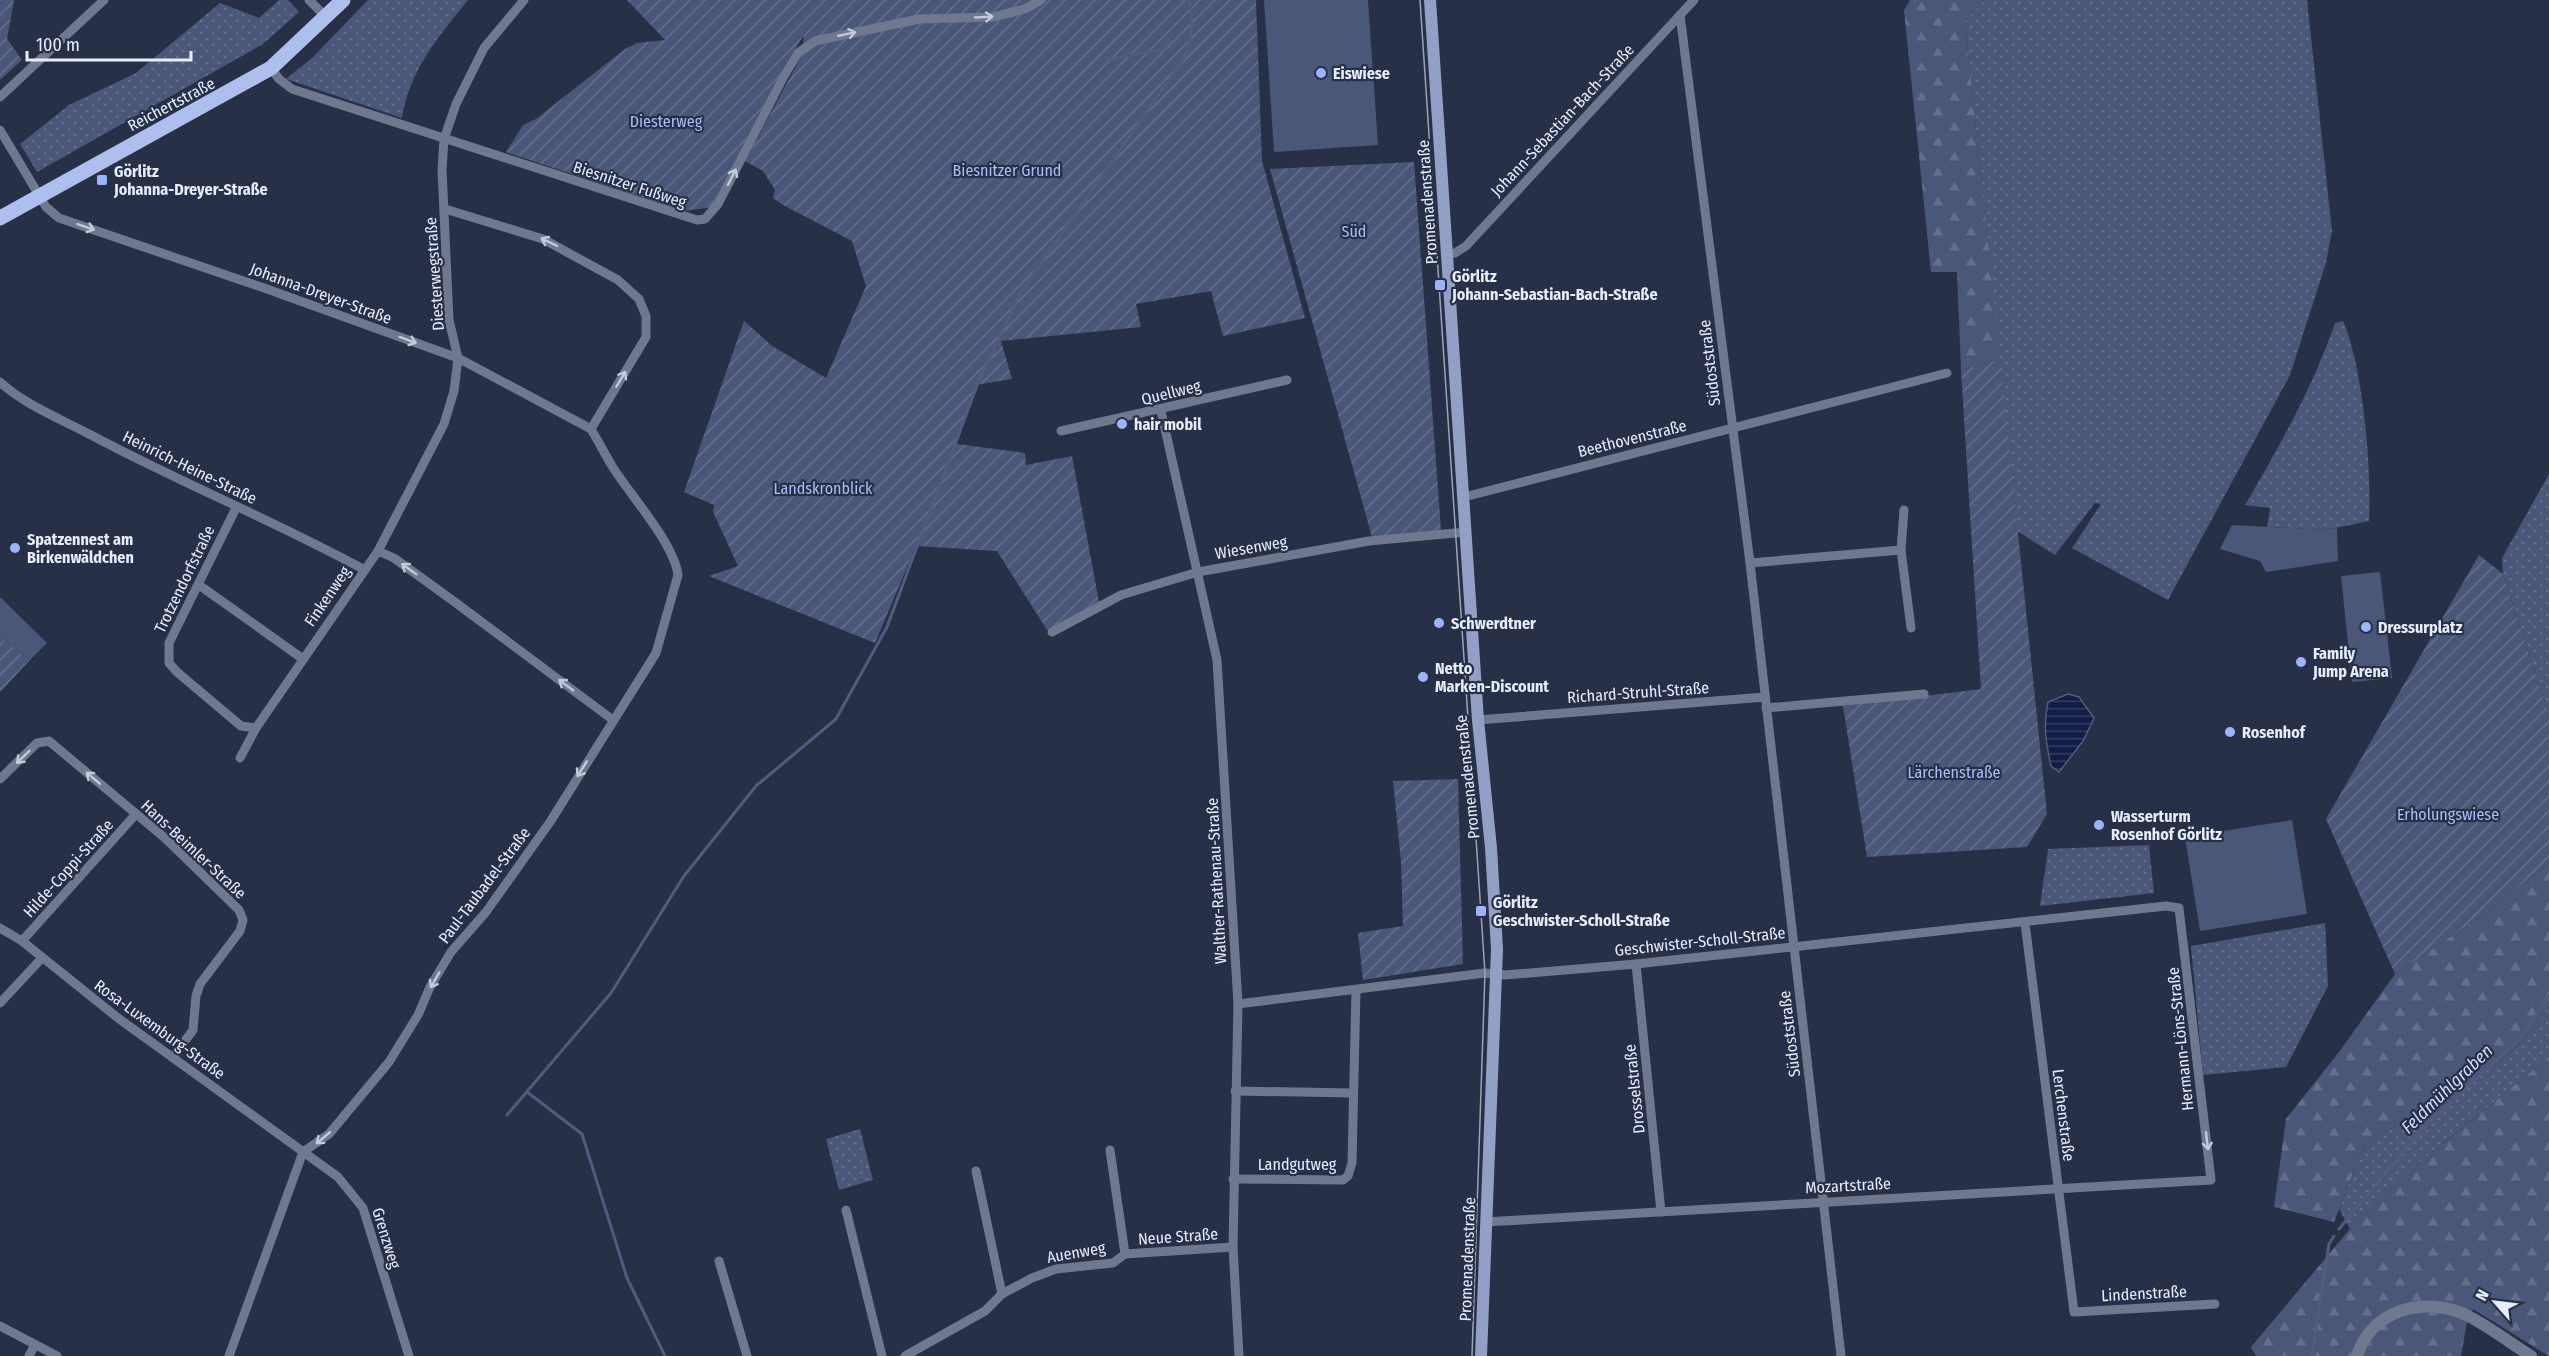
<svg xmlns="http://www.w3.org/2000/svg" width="2549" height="1356" viewBox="0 0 2549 1356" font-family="'Fira Sans Condensed',sans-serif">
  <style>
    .grass { fill: url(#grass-dots) }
    .forest { fill: url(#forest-firs) }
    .park { fill: #4b5779 }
    .garden { fill: url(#garden-furrows) }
    .water { fill: url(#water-rules); stroke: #525b7e; stroke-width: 1.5 }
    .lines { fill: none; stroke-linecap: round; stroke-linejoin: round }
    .stream { stroke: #525b7e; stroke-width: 3 }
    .minor { stroke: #70788f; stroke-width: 9 }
    .tertiary { stroke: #70788f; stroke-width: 12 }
    .secondary { stroke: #939fc4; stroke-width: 12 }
    .primary { stroke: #aebeed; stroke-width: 15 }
    .tram { stroke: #9ca3b6; stroke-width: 1.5 }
    .oneway { stroke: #c3cadc }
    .poi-dot { fill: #9db4fd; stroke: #283048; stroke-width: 2 }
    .labels { text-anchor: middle; stroke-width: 4.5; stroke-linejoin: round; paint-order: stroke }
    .poi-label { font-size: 16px; font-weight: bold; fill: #e7edfd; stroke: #283048; text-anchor: start }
    .street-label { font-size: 16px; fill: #e7edfd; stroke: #283048 }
    .park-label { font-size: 16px; fill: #a9befa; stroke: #283048 }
    .water-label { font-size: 18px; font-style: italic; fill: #d1dcfb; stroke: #283048 }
  </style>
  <defs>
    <pattern id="grass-dots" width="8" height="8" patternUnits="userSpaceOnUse" patternTransform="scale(1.5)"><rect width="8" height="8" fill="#4b5779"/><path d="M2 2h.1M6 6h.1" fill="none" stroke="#656f8d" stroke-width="1.8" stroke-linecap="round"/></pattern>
    <pattern id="forest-firs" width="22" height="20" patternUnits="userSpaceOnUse" patternTransform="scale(1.5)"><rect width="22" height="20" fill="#4b5779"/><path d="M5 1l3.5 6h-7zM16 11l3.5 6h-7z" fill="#656f8d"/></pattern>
    <pattern id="garden-furrows" width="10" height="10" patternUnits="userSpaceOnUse" patternTransform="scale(1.5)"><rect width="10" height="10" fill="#4b5779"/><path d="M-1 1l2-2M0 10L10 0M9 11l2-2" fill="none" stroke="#656f8d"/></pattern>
    <pattern id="water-rules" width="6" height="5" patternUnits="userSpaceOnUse" patternTransform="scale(1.5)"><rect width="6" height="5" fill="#121c47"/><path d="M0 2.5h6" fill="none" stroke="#343d62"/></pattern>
  </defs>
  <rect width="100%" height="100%" fill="#283048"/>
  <g class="grass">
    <polygon points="279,0 288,0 299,12 263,44 37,172 20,144 69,105 136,73 220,3 259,18"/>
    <path d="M 368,0 L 468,0 C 439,36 409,71 402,118 L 286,79 L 313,57 Z"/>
    <polygon points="1985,0 2307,0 2332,231 2326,263 2290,375 2168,600 2072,548 2101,504 2095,503 2055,555 2017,531 1965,21"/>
    <path d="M 2343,321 C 2363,366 2372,471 2369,521 L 2326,530 L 2267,527 L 2270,508 L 2245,505 C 2279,447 2313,387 2335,323 Z"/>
    <polygon points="2549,474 2549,715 2503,574 2502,558"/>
    <polygon points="2149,845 2154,893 2040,906 2048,849"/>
    <polygon points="2325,923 2328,986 2286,1067 2203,1075 2191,946"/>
    <polygon points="2549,1007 2549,1057 2418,1164 2350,1229 2339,1209 2364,1145 2420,1112 2447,1103 2519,1045"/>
    <polygon points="860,1129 873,1180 839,1190 826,1139"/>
  </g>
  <g class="forest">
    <polygon points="1910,0 1985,0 1965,21 2000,359 1961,370 1957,272 1931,272 1904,10"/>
    <polygon points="2549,862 2549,1007 2519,1045 2447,1103 2420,1112 2364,1145 2334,1222 2274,1207 2286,1119 2339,1052 2395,974 2486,913"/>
    <polygon points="2549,1057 2549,1356 2473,1309 2467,1322 2461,1356 2256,1356 2251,1347 2350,1229 2418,1164"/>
  </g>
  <g class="park">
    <polygon points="1264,0 1368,0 1378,145 1274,152"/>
    <polygon points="2232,525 2326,530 2337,528 2338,561 2266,572 2260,561 2220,549"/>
    <polygon points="2380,572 2392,678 2352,682 2341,576"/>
    <polygon points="0,597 47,643 30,660 0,637"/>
    <polygon points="2292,820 2307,914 2200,931 2185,837"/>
  </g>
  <g class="garden">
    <polygon points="0,0 14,0 7,39 22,60 0,80"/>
    <polygon points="627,0 1256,0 1262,161 1305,318 1223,336 1211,291 1136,304 1141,327 1001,341 1012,379 976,385 957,444 1025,453 1026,465 1072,456 1099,602 1047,630 997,551 916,546 875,643 709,576 738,566 713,512 714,505 684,492 744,321 772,346 826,378 866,286 852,241 783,205 773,198 775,190 763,171 745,161 802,55 804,35 784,67 713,205 707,208 683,211 506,152 523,125 536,119 625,49 637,43 665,40"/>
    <polygon points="1414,162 1441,530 1372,537 1270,169"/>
    <polygon points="2000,359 2047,814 2027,847 1867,857 1843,706 1981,689 1961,370"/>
    <polygon points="2479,555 2503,574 2549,715 2549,862 2486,913 2395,974 2326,819"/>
    <polygon points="0,637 30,660 0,692"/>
    <polygon points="1458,779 1463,964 1363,980 1358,933 1403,926 1401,862 1393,781"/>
  </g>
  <path class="water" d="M 2068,694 L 2079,697 L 2094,718 L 2083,741 L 2059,772 L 2051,766 C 2046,743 2043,726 2048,702 Z"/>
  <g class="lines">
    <g class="stream">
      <polyline points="1106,60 1164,49 1169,40"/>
      <polyline points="527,1092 582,1134 627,1278 665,1356"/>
      <path d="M 507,1115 L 611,993 L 684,876 L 756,786 L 836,719 L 887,627 L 979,380 L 1021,292 L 1182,61 C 1193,40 1193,25 1190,2"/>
      <polyline points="2339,1229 2425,1126 2520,1039 2549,995"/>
      <polyline points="2312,1356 2329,1244 2334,1236"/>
    </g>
    <g class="minor">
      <polyline points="309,0 327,18"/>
      <polyline points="1680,15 1750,563 1841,1356"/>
      <polyline points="271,68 279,79 292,89 697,220 705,219 718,204 784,76 798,53 815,41 919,19 993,17 1025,9 1041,0"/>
      <polyline points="0,97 104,0"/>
      <polyline points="0,130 46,207 59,218 267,289 458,358 591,429"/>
      <polyline points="445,209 543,239 618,280 639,299 646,316 646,337 591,429"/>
      <polyline points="1448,254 1455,253 1466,246 1694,0"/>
      <path d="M 0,382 C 25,405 61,419 91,435 C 181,483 275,521 363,569"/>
      <polyline points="1161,411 1217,660 1238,1004 1233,1247 1239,1356"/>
      <polyline points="1061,431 1287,380"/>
      <polyline points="1464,497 1947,373"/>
      <polyline points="236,508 169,643 169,663 177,672 241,726 256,728"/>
      <polyline points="1901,550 1904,510"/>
      <polyline points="378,551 394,558 452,600 613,720"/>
      <polyline points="1750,563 1901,550 1911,628"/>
      <polyline points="199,585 303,659"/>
      <polyline points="1052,632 1121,595 1198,572 1369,541 1466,532"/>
      <polyline points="1766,708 1924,694"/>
      <polyline points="1478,720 1765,697"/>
      <polyline points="240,758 256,728 378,551 444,424 454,391 458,358 449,320 442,170 444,139 456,104 484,48 524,0"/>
      <polyline points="0,779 37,743 49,741 165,838 239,910 243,920 240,931 200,984 196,996 193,1030 173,1057"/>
      <polyline points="2025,923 2074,1312 2215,1304"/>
      <polyline points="0,928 22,941 118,1018 338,1177 363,1208 409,1356"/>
      <polyline points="22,941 136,814"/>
      <polyline points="1636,964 1661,1212"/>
      <polyline points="0,1003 42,958"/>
      <polyline points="1238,1004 1485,973 1505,975 1636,964 2166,906 2179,908 2211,1180 1485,1222"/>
      <polyline points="1235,1091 1353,1093"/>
      <polyline points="1110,1150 1125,1254"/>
      <polyline points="976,1171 1002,1294"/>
      <polyline points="1233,1179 1343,1180 1348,1176 1352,1163 1356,990"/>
      <polyline points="846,1210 882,1356"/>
      <polyline points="1125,1254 1233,1247"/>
      <polyline points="719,1261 747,1356"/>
      <polyline points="0,1326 57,1356"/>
      <polyline points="29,1356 35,1345"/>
      <path d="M 229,1356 L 303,1152 L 329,1134 L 389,1062 L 418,1015 L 430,987 L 451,952 L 486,912 L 550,822 L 656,653 L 678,575 C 674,543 630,495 612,466 C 605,454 598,441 591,429"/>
      <polyline points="905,1356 985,1311 1002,1294 1032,1278 1056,1269 1113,1263 1125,1254"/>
    </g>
    <path class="tertiary" d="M 2357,1356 C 2371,1309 2426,1295 2468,1316 C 2490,1327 2510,1343 2531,1356"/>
    <polyline class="secondary" points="1430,0 1478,720 1491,848 1497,949 1481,1356"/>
    <polyline class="primary" points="0,218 271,68 343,0"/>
    <polyline class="tram" points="1420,0 1485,973 1472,1356"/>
  </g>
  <defs><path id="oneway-shaft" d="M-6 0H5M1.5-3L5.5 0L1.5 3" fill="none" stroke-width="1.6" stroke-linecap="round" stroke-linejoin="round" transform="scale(1.5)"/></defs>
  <g class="oneway">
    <use href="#oneway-shaft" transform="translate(984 17) rotate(-3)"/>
    <use href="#oneway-shaft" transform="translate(847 34) rotate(-12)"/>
    <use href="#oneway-shaft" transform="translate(732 177) rotate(-63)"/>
    <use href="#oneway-shaft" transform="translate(86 227) rotate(19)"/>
    <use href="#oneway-shaft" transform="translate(549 242) rotate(-154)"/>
    <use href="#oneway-shaft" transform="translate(408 340) rotate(20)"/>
    <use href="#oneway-shaft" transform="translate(621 379) rotate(-59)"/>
    <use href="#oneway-shaft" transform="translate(409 569) rotate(-145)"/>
    <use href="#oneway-shaft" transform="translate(566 685) rotate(-143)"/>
    <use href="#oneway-shaft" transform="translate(23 757) rotate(136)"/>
    <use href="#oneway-shaft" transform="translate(582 769) rotate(122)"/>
    <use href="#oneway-shaft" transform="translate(93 778) rotate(-140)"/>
    <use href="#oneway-shaft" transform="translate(435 980) rotate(120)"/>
    <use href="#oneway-shaft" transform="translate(323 1138) rotate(140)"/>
    <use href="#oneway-shaft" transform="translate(2207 1141) rotate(83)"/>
  </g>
  <g class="poi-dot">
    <circle cx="1321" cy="73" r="6"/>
    <rect x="96" y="174" width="12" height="12" rx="3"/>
    <rect x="1434" y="279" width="12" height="12" rx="3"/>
    <circle cx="1122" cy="424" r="6"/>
    <circle cx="15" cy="548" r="6"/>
    <circle cx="1439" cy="623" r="6"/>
    <circle cx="2366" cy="627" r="6"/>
    <circle cx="2301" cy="662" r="6"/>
    <circle cx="1423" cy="677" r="6"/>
    <circle cx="2230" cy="732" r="6"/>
    <circle cx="2099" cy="825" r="6"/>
    <rect x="1475" y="905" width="12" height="12" rx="3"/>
  </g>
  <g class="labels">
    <g class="poi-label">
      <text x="1333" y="79">Eiswiese</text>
      <text x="114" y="177">Görlitz<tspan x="114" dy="18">Johanna-Dreyer-Straße</tspan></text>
      <text x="1452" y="282">Görlitz<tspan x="1452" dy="18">Johann-Sebastian-Bach-Straße</tspan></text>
      <text x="1134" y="430">hair mobil</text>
      <text x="27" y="545">Spatzennest am<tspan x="27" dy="18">Birkenwäldchen</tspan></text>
      <text x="1451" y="629">Schwerdtner</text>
      <text x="2378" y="633">Dressurplatz</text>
      <text x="2313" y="659">Family<tspan x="2313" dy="18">Jump Arena</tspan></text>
      <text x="1435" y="674">Netto<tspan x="1435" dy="18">Marken-Discount</tspan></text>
      <text x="2242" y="738">Rosenhof</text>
      <text x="2111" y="822">Wasserturm<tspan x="2111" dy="18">Rosenhof Görlitz</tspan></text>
      <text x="1493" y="908">Görlitz<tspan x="1493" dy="18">Geschwister-Scholl-Straße</tspan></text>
    </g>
    <g class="street-label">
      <text transform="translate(171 104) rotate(-28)" y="6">Reichertstraße</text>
      <text transform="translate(1562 120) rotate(-47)" y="6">Johann-Sebastian-Bach-Straße</text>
      <text transform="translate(630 184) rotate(18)" y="6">Biesnitzer Fußweg</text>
      <text transform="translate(1427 202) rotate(-94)" y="6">Promenadenstraße</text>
      <text transform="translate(434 274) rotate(-94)" y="6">Diesterwegstraße</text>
      <text transform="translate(321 293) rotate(20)" y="6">Johanna-Dreyer-Straße</text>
      <text transform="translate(1709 363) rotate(-97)" y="6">Südoststraße</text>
      <text transform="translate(1171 392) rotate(-14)" y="6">Quellweg</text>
      <text transform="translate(1632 438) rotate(-14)" y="6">Beethovenstraße</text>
      <text transform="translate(190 467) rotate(26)" y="6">Heinrich-Heine-Straße</text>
      <text transform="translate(1251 547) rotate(-10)" y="6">Wiesenweg</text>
      <text transform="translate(184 579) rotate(-64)" y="6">Trotzendorfstraße</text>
      <text transform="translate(327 596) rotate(-56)" y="6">Finkenweg</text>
      <text transform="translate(1638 692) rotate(-4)" y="6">Richard-Struhl-Straße</text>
      <text transform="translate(1467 777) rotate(-96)" y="6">Promenadenstraße</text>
      <text transform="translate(194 849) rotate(43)" y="6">Hans-Beimler-Straße</text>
      <text transform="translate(68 868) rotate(-48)" y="6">Hilde-Coppi-Straße</text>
      <text transform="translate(1216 881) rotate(-93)" y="6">Walther-Rathenau-Straße</text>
      <text transform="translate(484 885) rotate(-53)" y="6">Paul-Taubadel-Straße</text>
      <text transform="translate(1700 941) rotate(-6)" y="6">Geschwister-Scholl-Straße</text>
      <text transform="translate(160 1029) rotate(36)" y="6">Rosa-Luxemburg-Straße</text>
      <text transform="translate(1789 1034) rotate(-97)" y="6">Südoststraße</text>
      <text transform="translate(2180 1039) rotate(-96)" y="6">Hermann-Löns-Straße</text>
      <text transform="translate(1634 1089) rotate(-96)" y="6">Drosselstraße</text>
      <text transform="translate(2064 1115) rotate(83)" y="6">Lerchenstraße</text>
      <text x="1297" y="1170">Landgutweg</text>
      <text transform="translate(1848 1185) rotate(-3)" y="6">Mozartstraße</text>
      <text transform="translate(1178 1236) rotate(-4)" y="6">Neue Straße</text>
      <text transform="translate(387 1238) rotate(73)" y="6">Grenzweg</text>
      <text transform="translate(1076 1252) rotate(-10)" y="6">Auenweg</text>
      <text transform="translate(1467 1259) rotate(-88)" y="6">Promenadenstraße</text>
      <text transform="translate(2144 1293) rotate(-3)" y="6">Lindenstraße</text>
    </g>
    <g class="park-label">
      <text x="666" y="127">Diesterweg</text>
      <text x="1007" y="176">Biesnitzer Grund</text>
      <text x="1354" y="237">Süd</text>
      <text x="823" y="494">Landskronblick</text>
      <text x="1954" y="778">Lärchenstraße</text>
      <text x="2448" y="820">Erholungswiese</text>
    </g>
    <g class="water-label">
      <text transform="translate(2447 1089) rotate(-44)" y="6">Feldmühlgraben</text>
    </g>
  </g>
  <g transform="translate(2495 1302) rotate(298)" stroke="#283048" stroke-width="4.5" paint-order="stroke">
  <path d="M0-4.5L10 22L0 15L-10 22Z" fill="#e7edfd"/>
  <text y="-9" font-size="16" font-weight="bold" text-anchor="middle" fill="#e7edfd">N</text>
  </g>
  <path d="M27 51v9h164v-9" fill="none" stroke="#e7edfd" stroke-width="3"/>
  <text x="36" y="51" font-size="18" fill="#e7edfd" stroke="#283048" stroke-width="4.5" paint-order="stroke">100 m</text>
</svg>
